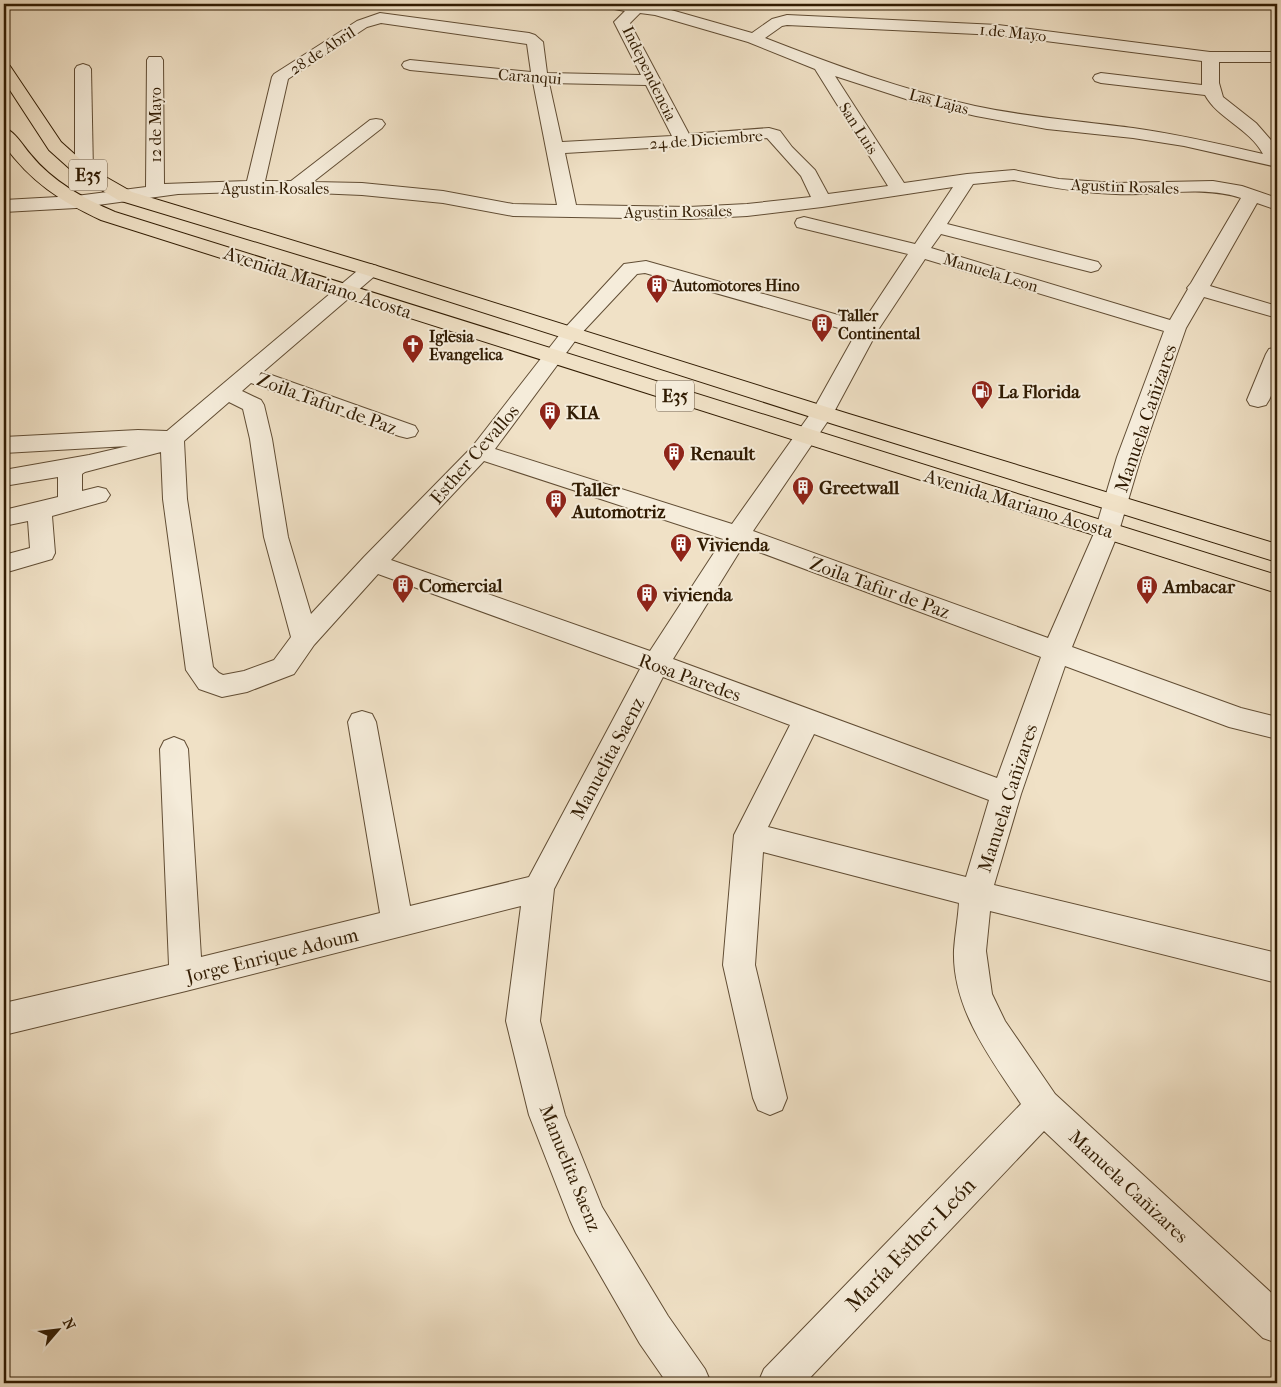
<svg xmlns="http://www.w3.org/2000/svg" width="1281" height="1387" viewBox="0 0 1281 1387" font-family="'IM FELL French Canon',serif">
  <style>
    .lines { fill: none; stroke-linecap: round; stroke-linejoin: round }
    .minor-casing { stroke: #614d34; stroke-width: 2 }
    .highway-casing { stroke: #311c03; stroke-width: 2 }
    .minor { fill: #f5ecda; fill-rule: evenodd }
    .highway { fill: #f0e1c6; fill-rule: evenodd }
    .labels { text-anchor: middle; stroke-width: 4; stroke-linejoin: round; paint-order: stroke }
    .far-street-label { font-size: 16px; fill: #311c03; stroke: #f5ecda }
    .far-poi-label { font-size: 16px; font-weight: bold; fill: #311c03; stroke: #f5ecda; text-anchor: start }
    .shield { fill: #f5ecda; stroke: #6c5a44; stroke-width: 1 }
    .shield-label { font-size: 18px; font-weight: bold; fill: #311c03 }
    .street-label { font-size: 19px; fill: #311c03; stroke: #f5ecda }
    .poi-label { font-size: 19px; font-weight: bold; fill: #311c03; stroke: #f5ecda; text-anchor: start }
    .near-street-label { font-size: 22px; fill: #311c03; stroke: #f5ecda }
  </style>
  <rect width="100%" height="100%" fill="#f0e1c6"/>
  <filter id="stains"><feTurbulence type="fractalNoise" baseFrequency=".004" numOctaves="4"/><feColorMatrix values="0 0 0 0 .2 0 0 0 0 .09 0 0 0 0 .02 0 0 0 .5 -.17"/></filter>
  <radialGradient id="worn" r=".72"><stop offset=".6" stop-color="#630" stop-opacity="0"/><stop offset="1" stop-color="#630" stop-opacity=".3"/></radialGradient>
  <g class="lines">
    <g class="minor-casing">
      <g id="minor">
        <path d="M 602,4 L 638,4 L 657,6 L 752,33 L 772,19 L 787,15 L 998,25 L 1210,52 L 1277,52 L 1277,62 L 1219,62 L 1219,83 L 1223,97 L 1256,123 L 1277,147 L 1277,167 L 1184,146 L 1133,138 L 1047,129 L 976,116 L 912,101 L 835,76 L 904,183 L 967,174 L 1014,170 L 1059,179 L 1116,183 L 1213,181 L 1242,186 L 1277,198 L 1277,210 L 1257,203 L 1210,286 L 1277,306 L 1277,318 L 1204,297 L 1186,328 L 1141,457 L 1119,531 L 1072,647 L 1241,708 L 1277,717 L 1277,739 L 1229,727 L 1065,666 L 1021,794 L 994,885 L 1277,953 L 1277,983 L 990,911 L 986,951 L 992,994 L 1005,1021 L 1055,1094 L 1277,1298 L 1277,1343 L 1263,1338 L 1044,1131 L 805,1383 L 758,1383 L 764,1369 L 1021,1104 C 990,1058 952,1008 954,950 C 955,934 958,919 959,903 L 763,852 L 755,965 L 787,1098 L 782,1110 L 770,1115 L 758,1110 L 753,1098 L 723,965 L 734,835 L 790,725 L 663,677 L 554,889 L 540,1021 L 565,1115 L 602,1207 L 668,1316 L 705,1369 L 711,1383 L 667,1383 L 640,1344 L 576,1233 L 570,1220 L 529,1115 L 506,1021 L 521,906 L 186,991 L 4,1035 L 4,1003 L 169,965 L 160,749 L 164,741 L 174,737 L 184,741 L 188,749 L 201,957 L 380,913 L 348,722 L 352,714 L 362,711 L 372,714 L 376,722 L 410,906 L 529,877 L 640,669 L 378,574 L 314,645 L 294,674 L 247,692 L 222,697 L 199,689 L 186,670 L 163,499 L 161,452 L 85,472 L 82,474 L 82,491 L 98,487 L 106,489 L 110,495 L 106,501 L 52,516 L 55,553 L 52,559 L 4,573 L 4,555 L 30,548 L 28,521 L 4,526 L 4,510 L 58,497 L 58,477 L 4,486 L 4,470 L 89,455 L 128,446 L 4,453 L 4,437 L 138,430 L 167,431 L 363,266 L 370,264 L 377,266 L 380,270 L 377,274 L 263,372 L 415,426 L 418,431 L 415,436 L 407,438 L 399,436 L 251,383 L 242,391 L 261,400 L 264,405 L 272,439 L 288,537 L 311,614 L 364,557 L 472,447 L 564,329 L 624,264 L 646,261 L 863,322 L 908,254 L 797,227 L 795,223 L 797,219 L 804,217 L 915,244 L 953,187 L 822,207 L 747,216 L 689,219 L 513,216 L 443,203 L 362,195 L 269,191 L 178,194 L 76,208 L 4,212 L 4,200 L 76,196 L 146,187 L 147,60 L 149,57 L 161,57 L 163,60 L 164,184 L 247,181 L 272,77 L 274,74 L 357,21 L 380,13 L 529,33 L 535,35 L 543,42 L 547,73 L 641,75 L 614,22 L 625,11 L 604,7 ZM 640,13 L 655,15 L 748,42 L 815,69 L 888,186 L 828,194 L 815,170 L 792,147 L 780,131 L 769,128 L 689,134 L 630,23 ZM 381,23 L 527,44 L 531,72 L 410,60 L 404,62 L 402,65 L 404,68 L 410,70 L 533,82 L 557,205 L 513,204 L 443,191 L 362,183 L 313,182 L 382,128 L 385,124 L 382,120 L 376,119 L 370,120 L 291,181 L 265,181 L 288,79 L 367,27 ZM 787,25 L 998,35 L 1202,61 L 1202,85 L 1101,73 L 1095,75 L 1093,78 L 1095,81 L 1101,83 L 1205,95 C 1218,119 1249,128 1263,154 C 1220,144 1177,134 1133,128 C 1080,121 1027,117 975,106 C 903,90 834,65 765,38 L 782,26 ZM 549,83 L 646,85 L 672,136 L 562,142 ZM 767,138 L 801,176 L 811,197 L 747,204 L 689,207 L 576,205 L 565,153 L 684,146 ZM 1014,180 C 1048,187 1081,193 1116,194 C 1156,196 1202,185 1241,198 L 1191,283 L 1187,288 L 1188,289 L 1170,320 L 931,248 L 941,234 L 1091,272 L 1098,270 L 1101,266 L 1098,262 L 947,224 L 973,184 ZM 925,259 L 1164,331 L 1117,457 L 1095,531 L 1048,638 L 753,531 L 834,412 L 878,330 ZM 645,273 L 856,333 L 813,410 L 732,524 L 495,449 L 578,337 L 637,274 ZM 229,402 L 243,409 L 250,439 L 264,537 L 291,637 L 274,660 L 244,671 L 223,675 L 219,673 L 213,667 L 187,499 L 184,441 ZM 484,461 L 723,539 L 650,651 L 391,560 ZM 743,546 L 1041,657 L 997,778 L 673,659 ZM 814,734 L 989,800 L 966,877 L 768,827 Z"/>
        <polygon points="83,64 89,66 91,69 93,172 90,176 84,177 78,176 75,172 75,69 77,66"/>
        <path d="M 1277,347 C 1278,368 1278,387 1266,405 L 1258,407 L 1250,405 L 1247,400 L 1266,354 L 1269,349 Z"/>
      </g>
    </g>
    <g class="highway-casing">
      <g id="highway">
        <polygon points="4,64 10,66 61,142 90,168 132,192 377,266 849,414 1277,544 1277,562 833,424 363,274 118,200 78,176 49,150 4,81"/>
        <path d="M 4,128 C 15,131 23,146 31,155 C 53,182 83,198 115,212 L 1277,575 L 1277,593 L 101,220 C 60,201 31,182 4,145 Z"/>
      </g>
    </g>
    <use href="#minor" class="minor"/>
    <use href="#highway" class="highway"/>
  </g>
  <defs>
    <g id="building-pin" transform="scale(1.125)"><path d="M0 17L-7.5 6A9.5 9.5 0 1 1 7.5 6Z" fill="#8f2418" stroke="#f5ecda"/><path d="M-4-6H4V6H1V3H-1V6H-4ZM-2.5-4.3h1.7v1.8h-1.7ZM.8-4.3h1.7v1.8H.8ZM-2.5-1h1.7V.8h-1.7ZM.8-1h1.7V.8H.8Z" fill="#fff"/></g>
    <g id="church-pin" transform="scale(1.125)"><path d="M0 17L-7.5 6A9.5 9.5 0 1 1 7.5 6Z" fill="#8f2418" stroke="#f5ecda"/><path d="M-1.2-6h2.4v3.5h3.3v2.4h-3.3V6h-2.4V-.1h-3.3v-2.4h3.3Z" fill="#fff"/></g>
    <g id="fuel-pin" transform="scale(1.125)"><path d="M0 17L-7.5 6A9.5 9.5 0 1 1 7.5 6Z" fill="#8f2418" stroke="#f5ecda"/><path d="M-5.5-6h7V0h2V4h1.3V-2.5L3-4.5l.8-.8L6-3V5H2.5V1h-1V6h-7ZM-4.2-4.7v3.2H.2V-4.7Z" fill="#fff"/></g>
  </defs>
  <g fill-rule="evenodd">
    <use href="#building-pin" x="657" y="285"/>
    <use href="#building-pin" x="822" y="324"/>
    <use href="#church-pin" x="413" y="345"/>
    <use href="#fuel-pin" x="982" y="391"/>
    <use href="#building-pin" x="550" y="412"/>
    <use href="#building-pin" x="674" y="453"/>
    <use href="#building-pin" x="803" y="487"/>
    <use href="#building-pin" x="556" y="500"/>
    <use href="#building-pin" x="681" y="544"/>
    <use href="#building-pin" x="403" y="585"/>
    <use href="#building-pin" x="1147" y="586"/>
    <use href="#building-pin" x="647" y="594"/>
  </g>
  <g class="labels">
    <g class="far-street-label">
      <text transform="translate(1013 32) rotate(6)" y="6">1 de Mayo</text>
      <text transform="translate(322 50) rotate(-33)" y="6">28 de Abril</text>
      <text transform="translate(650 73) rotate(64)" y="6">Independencia</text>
      <text transform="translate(530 76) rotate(4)" y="6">Caranqui</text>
      <text transform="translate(939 101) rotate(15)" y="6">Las Lajas</text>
      <text transform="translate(155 125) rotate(-90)" y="6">12 de Mayo</text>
      <text transform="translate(859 128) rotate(57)" y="6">San Luis</text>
      <text transform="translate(706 139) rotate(-4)" y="6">24 de Diciembre</text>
      <text transform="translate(1125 186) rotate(2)" y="6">Agustin Rosales</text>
      <text x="275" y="194">Agustin Rosales</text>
      <text transform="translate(678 211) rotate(-1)" y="6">Agustin Rosales</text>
      <text transform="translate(991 272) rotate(17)" y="6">Manuela Leon</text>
    </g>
    <g class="far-poi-label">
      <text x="673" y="291">Automotores Hino</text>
      <text x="838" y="321">Taller<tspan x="838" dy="18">Continental</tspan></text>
      <text x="429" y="342">Iglesia<tspan x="429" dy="18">Evangelica</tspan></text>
    </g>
    <g class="shield">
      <rect x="69" y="159.5" width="38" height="31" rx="4"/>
      <rect x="656" y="380.5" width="38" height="31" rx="4"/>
    </g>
    <g class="shield-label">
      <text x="88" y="181">E35</text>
      <text x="675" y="402">E35</text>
    </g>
    <g class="street-label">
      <text transform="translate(318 282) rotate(18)" y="7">Avenida Mariano Acosta</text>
      <text transform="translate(327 403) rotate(20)" y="7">Zoila Tafur de Paz</text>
      <text transform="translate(1145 418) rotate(-71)" y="7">Manuela Cañizares</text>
      <text transform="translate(474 454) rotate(-49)" y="7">Esther Cevallos</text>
      <text transform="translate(1019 503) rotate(17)" y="7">Avenida Mariano Acosta</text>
      <text transform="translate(880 587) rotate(20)" y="7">Zoila Tafur de Paz</text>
      <text transform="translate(690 677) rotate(20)" y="7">Rosa Paredes</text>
      <text transform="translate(607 758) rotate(-62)" y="7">Manuelita Saenz</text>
      <text transform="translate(1007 798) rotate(-72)" y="7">Manuela Cañizares</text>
      <text transform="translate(272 955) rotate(-14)" y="7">Jorge Enrique Adoum</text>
      <text transform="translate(571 1168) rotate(68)" y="7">Manuelita Saenz</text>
      <text transform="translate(1129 1186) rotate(43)" y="7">Manuela Cañizares</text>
    </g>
    <g class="poi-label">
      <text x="998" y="398">La Florida</text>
      <text x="566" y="419">KIA</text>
      <text x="690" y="460">Renault</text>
      <text x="819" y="494">Greetwall</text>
      <text x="572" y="496">Taller<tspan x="572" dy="22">Automotriz</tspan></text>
      <text x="697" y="551">Vivienda</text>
      <text x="419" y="592">Comercial</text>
      <text x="1163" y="593">Ambacar</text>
      <text x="663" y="601">vivienda</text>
    </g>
    <g class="near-street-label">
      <text transform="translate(910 1244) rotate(-46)" y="8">María Esther León</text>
    </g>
  </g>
  <rect width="1281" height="1387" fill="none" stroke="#f0e1c6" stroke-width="20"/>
  <rect x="5" y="5" width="1271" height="1377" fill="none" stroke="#311c03" stroke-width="2.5"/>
  <rect x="10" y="10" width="1261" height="1367" fill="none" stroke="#311c03"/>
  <g transform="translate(58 1330) rotate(62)" stroke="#f5ecda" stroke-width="4" paint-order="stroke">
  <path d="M0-4L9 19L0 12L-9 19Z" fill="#311c03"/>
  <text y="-8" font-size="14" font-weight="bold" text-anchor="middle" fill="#311c03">N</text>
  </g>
  <rect width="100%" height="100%" filter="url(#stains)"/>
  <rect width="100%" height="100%" fill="url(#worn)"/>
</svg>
